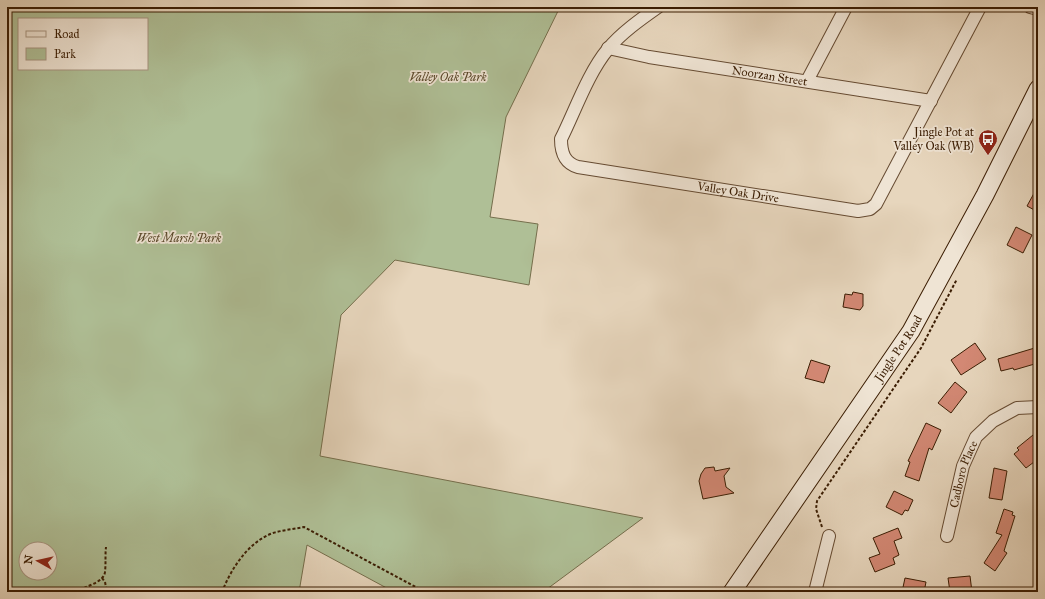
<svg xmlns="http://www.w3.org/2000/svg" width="1045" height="599" viewBox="0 0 1045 599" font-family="'IM FELL Great Primer',serif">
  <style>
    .green { fill: #afbf96; stroke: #756e4c; fill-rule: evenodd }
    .building { fill: #d38874; stroke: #3b1d03 }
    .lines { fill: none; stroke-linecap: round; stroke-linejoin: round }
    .street-casing { stroke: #664b32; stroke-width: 14 }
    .secondary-casing { stroke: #3b1d03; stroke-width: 19 }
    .path { stroke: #3b1d03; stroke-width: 2; stroke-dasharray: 3 2; stroke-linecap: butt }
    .street { stroke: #efe4d4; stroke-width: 12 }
    .secondary { stroke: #efe4d4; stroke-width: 17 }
    .labels { text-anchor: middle; stroke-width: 3.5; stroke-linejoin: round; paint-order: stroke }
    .street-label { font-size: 12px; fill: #3b1d03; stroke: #efe4d4 }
    .park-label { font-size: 12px; font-style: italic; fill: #584628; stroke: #efe4d4 }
    .poi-label { font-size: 12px; fill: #3b1d03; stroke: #efe4d4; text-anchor: end }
  </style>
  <rect width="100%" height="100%" fill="#e7d6bd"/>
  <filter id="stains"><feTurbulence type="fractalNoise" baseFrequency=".005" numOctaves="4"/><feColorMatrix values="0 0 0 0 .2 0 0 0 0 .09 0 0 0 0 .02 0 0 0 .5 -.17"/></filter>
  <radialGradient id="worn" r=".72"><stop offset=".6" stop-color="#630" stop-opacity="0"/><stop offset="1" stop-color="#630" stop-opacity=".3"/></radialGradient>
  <path class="green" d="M 7,7 L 560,7 L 506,117 L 490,217 L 538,224 L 529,285 L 395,260 L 341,315 L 320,456 L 643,518 L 543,592 L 394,592 L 307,545 L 299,592 L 7,592 ZM 19,19 L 147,19 L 147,69 L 19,69 ZM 26,549 L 50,549 L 50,573 L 26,573 Z"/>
  <g class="building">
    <polygon points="1038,186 1038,212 1027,206"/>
    <polygon points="1016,227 1032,235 1023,253 1007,245"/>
    <polygon points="853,292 863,294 863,306 860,310 843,307 845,294 852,295"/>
    <polygon points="975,343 986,359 961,375 951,360"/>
    <polygon points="1038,347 1038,363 1014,370 1013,368 1001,371 998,359"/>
    <polygon points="811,360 830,366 824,383 805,378"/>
    <polygon points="955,382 967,392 951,413 938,403"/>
    <polygon points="926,423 941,430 932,450 929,448 919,481 905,476 910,462 908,461"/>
    <polygon points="1033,435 1038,441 1038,444 1033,449 1038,455 1038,459 1026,468 1014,454 1019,450 1017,448"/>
    <polygon points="714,467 715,471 730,468 724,476 726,487 734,493 703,499 699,481 701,474 705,468"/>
    <polygon points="994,468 1007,471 1002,500 989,498"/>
    <polygon points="894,491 913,500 908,511 905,510 902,515 886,507"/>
    <polygon points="1004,509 1013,512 1012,515 1015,516 1004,551 1007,553 995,571 984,563 1002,535 996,533"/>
    <polygon points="898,528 902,538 894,541 899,555 893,558 895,564 875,572 869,558 880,554 873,538"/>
    <polygon points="970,576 972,592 950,592 948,578"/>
    <polygon points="905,578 926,582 924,592 902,592"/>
  </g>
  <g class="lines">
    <g class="street-casing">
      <g id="street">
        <path id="s1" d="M 658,7 C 641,19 621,33 608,49 C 588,73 575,111 561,139 C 561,152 564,163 578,167 L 858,211 L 870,209 L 876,204 L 980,7"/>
        <polyline points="1030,7 1038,9"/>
        <path id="s2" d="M 608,48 L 649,57 L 931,101"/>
        <polyline points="807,81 846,7"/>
        <path id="s3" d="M 947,536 L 963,466 L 976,437 L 993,421 L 1017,408 L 1038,407"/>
        <polyline points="815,592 829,536"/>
      </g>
    </g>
    <g class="secondary-casing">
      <g id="secondary">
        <path id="s4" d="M 732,592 L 911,331 L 985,195 L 1038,89"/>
      </g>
    </g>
    <g class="path">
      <polyline points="822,527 816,509 817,501 921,348 957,279"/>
      <polyline points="102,578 105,582 107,592"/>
      <path d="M 75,592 C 83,587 104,583 105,572 C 106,563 105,555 106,547"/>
      <path d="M 222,592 C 231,569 248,542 273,533 C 283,530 294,529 304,527 L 425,592"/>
    </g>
    <use href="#street" class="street"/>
    <use href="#secondary" class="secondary"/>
  </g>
  <defs>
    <g id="bus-pin" transform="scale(1)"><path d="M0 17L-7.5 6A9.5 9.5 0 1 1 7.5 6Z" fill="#8f2418" stroke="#efe4d4"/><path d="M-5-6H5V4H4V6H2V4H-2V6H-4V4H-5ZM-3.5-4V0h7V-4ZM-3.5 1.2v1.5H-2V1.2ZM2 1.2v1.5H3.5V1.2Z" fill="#fff"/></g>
  </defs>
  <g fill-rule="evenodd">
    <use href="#bus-pin" x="988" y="139"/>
  </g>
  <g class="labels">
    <g class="street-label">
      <text dy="4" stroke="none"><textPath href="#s2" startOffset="164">Noorzan Street</textPath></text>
      <text dy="4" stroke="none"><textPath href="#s1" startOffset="365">Valley Oak Drive</textPath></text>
      <text dy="4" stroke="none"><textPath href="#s4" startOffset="295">Jingle Pot Road</textPath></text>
      <text dy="4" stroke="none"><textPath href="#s3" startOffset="64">Cadboro Place</textPath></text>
    </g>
    <g class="park-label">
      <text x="448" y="81">Valley Oak Park</text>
      <text x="179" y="242">West Marsh Park</text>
    </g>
    <g class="poi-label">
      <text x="974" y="136">Jingle Pot at<tspan x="974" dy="14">Valley Oak (WB)</tspan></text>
    </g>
  </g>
  <rect width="1045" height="599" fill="none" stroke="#e7d6bd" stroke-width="24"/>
  <rect x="8" y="8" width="1029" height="583" fill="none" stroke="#3b1d03" stroke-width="2"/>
  <rect x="12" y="12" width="1021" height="575" fill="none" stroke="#3b1d03"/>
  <rect x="18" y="18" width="130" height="52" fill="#efe4d4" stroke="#a79480"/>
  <rect x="26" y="31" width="20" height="6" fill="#efe4d4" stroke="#a79480"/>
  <text x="54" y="38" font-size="12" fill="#3b1d03">Road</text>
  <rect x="26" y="48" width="20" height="12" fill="#afbf96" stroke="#a79480"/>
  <text x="54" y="58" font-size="12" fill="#3b1d03">Park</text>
  <g transform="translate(38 561) rotate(278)"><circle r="19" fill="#efe4d4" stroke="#a79480"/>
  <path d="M0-3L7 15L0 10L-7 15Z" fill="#8f2418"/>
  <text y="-6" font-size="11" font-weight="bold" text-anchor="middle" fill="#3b1d03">N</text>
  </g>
  <rect width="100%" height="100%" filter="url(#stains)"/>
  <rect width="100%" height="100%" fill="url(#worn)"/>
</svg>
